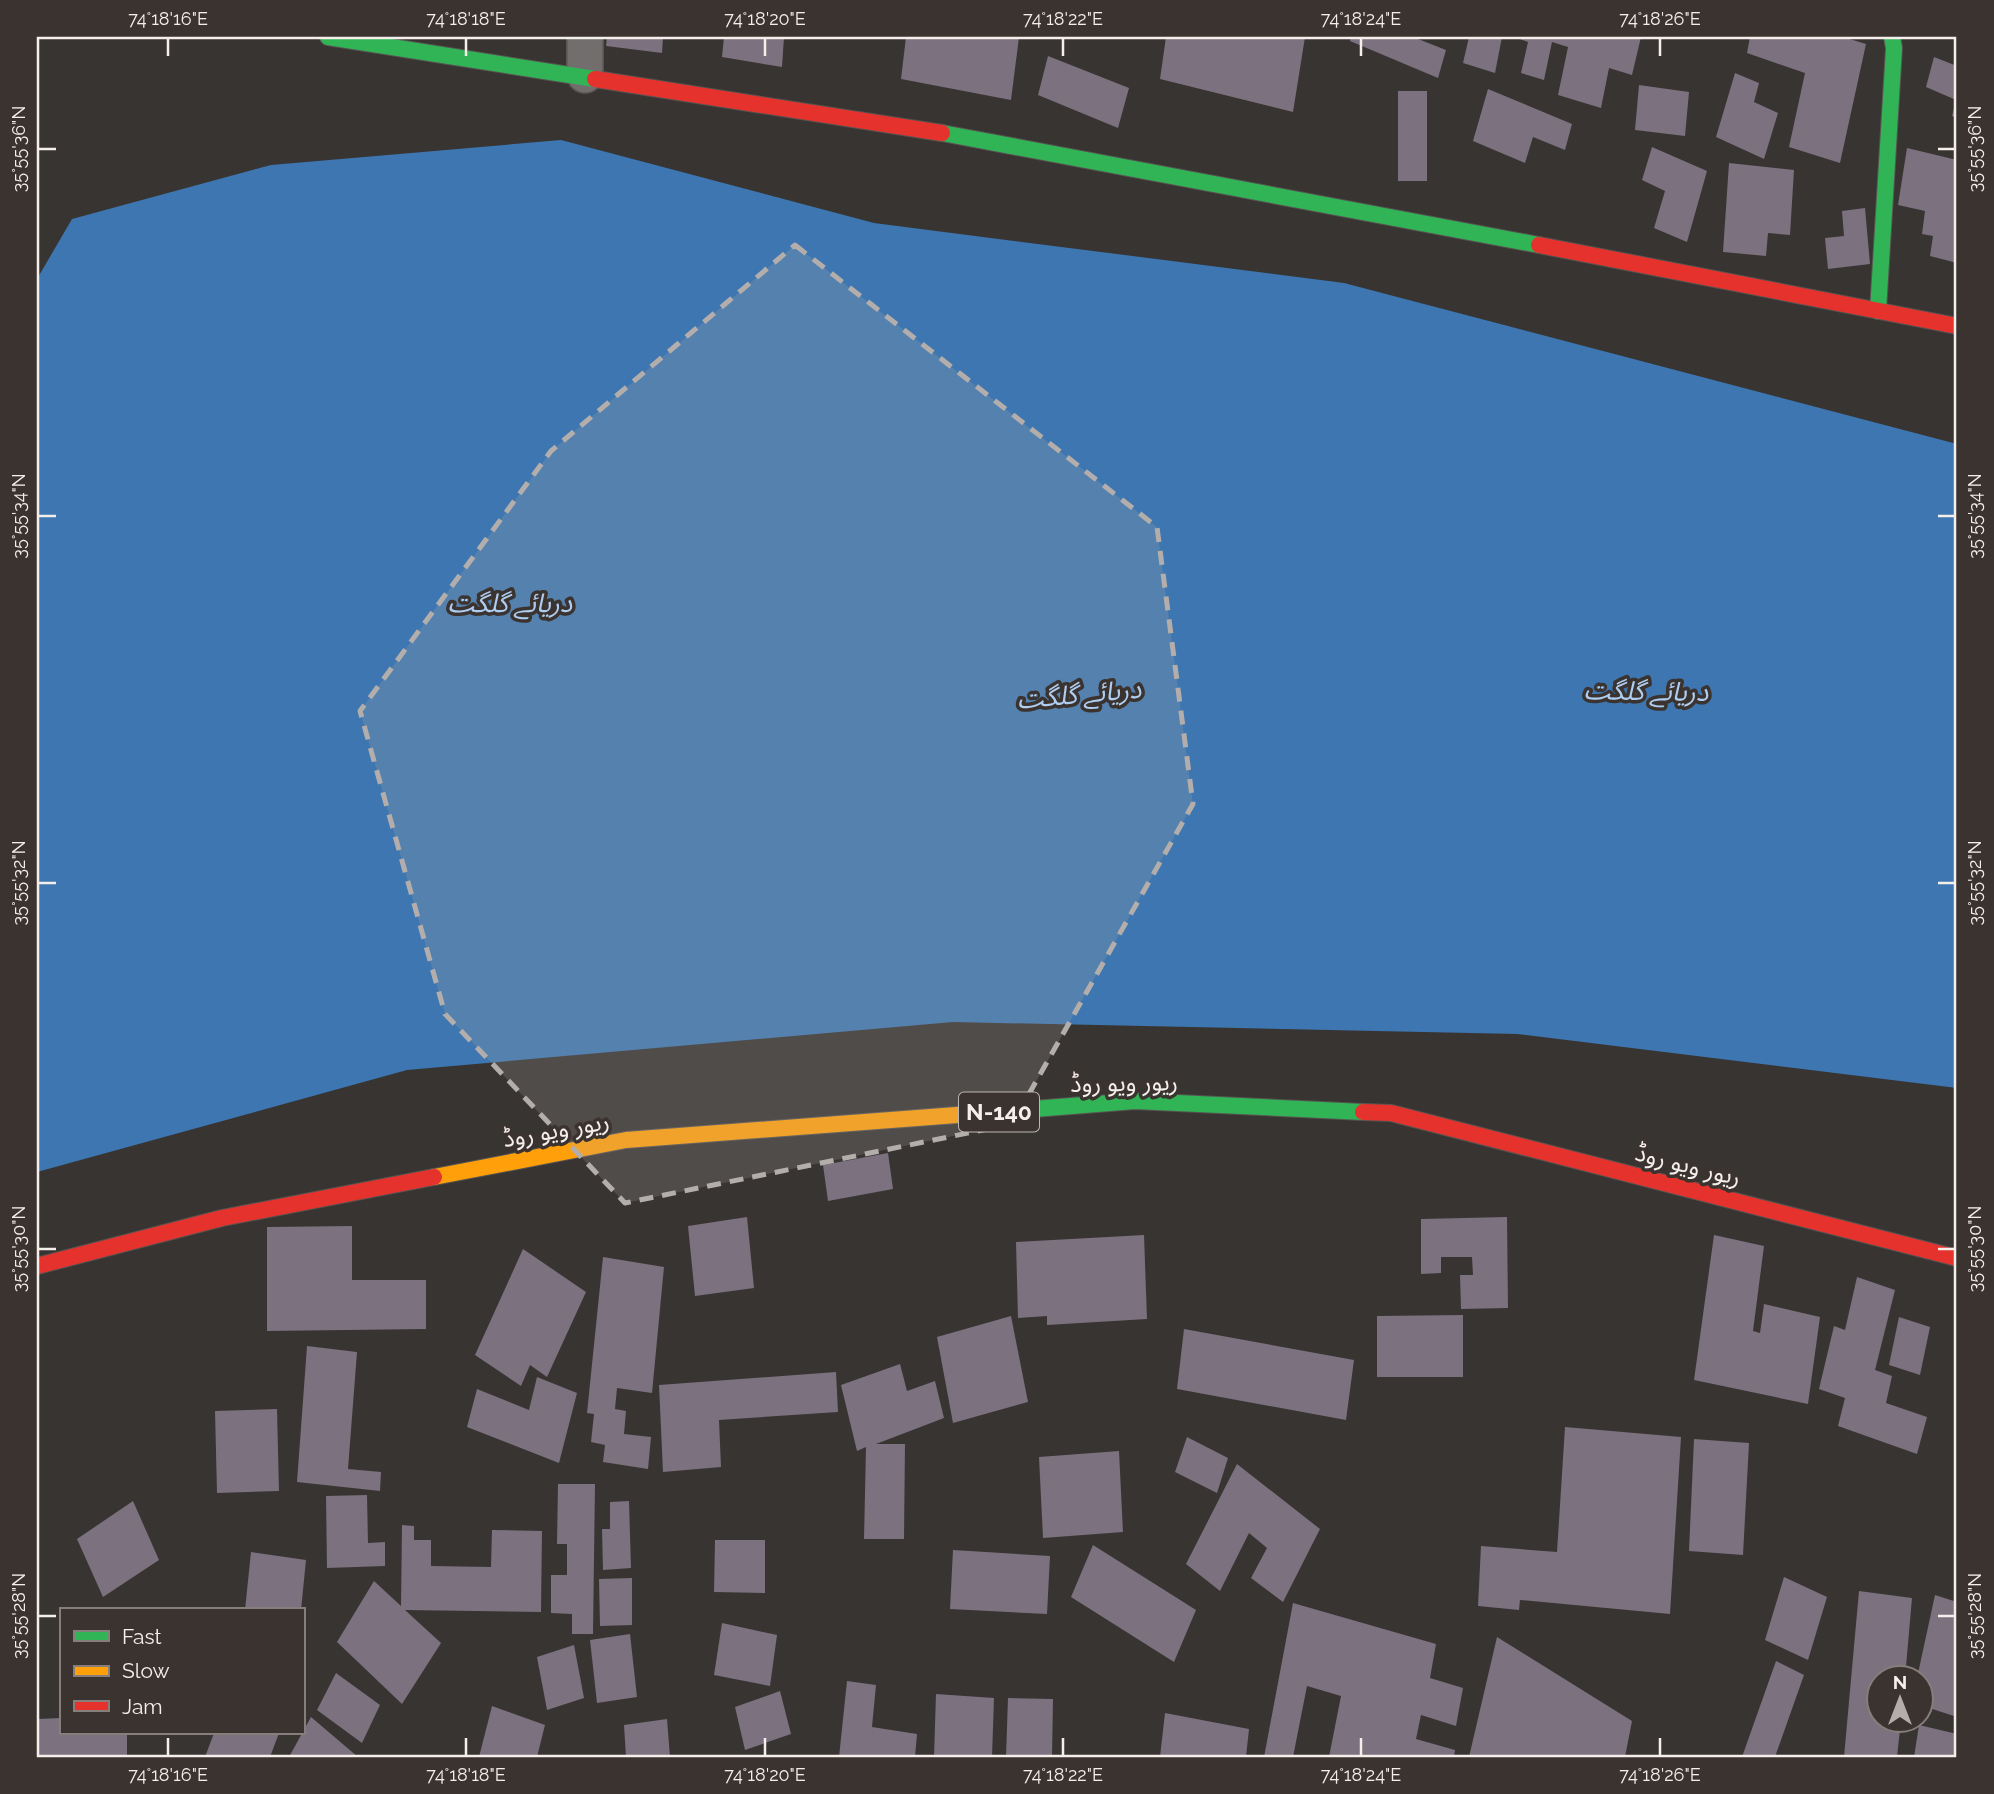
<svg xmlns="http://www.w3.org/2000/svg" width="1994" height="1794" viewBox="0 0 1994 1794" font-family="Raleway,'Noto Sans Arabic',sans-serif">
  <style>
    .water { fill: #3d76b0 }
    .building { fill: #7b717f }
    .lines { fill: none; stroke-linecap: round; stroke-linejoin: round }
    .street-casing { stroke: #575351; stroke-width: 38 }
    .fast-casing { stroke: #575351; stroke-width: 18 }
    .slow-casing { stroke: #575351; stroke-width: 18 }
    .jam-casing { stroke: #575351; stroke-width: 18 }
    .street { stroke: #716e6d; stroke-width: 35 }
    .fast { stroke: #30b455; stroke-width: 16 }
    .slow { stroke: #ff9f0a; stroke-width: 16 }
    .jam { stroke: #e5322d; stroke-width: 16 }
    .marked { fill: #b3aeab; fill-opacity: 0.2; stroke: #b3aeab; stroke-width: 5; stroke-dasharray: 14 9; stroke-linejoin: round }
    .ticks { fill: none; stroke: #f5efec; stroke-width: 2.5 }
    .labels { text-anchor: middle; stroke-width: 7; stroke-linejoin: round; paint-order: stroke }
    .shield { fill: #3b332f; stroke: #bdb7b3; stroke-width: 2 }
    .shield-label { font-size: 23px; font-weight: bold; fill: #f5efec }
    .street-label { font-size: 24px; fill: #f5efec; stroke: #3b332f }
    .water-label { font-size: 26px; font-style: italic; fill: #aecdf0; stroke: #3b332f }
    .neatline { fill: none; stroke: #f5efec; stroke-width: 2.5 }
    .ticks-label { font-size: 18px; text-anchor: middle; fill: #f5efec }
  </style>
  <rect width="100%" height="100%" fill="#383432"/>
  <polygon class="water" points="561,140 874,223 1344,283 1957,444 1957,1088 1517,1034 953,1022 407,1070 37,1172 37,279 72,219 271,165"/>
  <g class="building">
    <polygon points="607,37 663,37 662,53 606,46"/>
    <polygon points="724,37 784,37 782,67 722,57"/>
    <polygon points="906,37 1019,37 1011,100 901,79"/>
    <polygon points="1166,37 1305,37 1293,112 1160,79"/>
    <polygon points="1351,37 1413,37 1446,50 1438,78 1350,41"/>
    <polygon points="1469,37 1502,37 1495,73 1463,63"/>
    <polygon points="1514,37 1641,37 1632,75 1609,68 1601,108 1558,95 1568,47 1552,42 1544,80 1521,73 1528,42"/>
    <polygon points="1750,37 1843,37 1866,44 1840,163 1789,147 1805,73 1747,53"/>
    <polygon points="1048,56 1129,88 1118,128 1038,95"/>
    <polygon points="1934,57 1957,66 1957,118 1952,116 1956,100 1926,87"/>
    <polygon points="1735,73 1759,83 1754,102 1778,113 1764,159 1716,137"/>
    <polygon points="1639,85 1689,92 1685,136 1635,130"/>
    <polygon points="1488,89 1572,124 1565,150 1533,137 1525,163 1473,141"/>
    <rect x="1398" y="91" width="29" height="90"/>
    <polygon points="1652,147 1707,171 1687,242 1654,228 1665,191 1642,180"/>
    <polygon points="1907,148 1957,160 1957,263 1930,256 1933,236 1922,234 1925,211 1898,205"/>
    <polygon points="1729,163 1794,170 1790,235 1768,233 1766,256 1723,252"/>
    <polygon points="1865,208 1870,264 1828,269 1825,238 1844,236 1842,211"/>
    <polygon points="888,1153 893,1189 828,1201 823,1165"/>
    <polygon points="747,1217 754,1288 695,1296 688,1226"/>
    <polygon points="1507,1217 1508,1308 1461,1309 1460,1275 1473,1275 1472,1257 1441,1257 1441,1273 1421,1274 1421,1219"/>
    <polygon points="352,1226 352,1280 426,1280 426,1329 267,1331 267,1227"/>
    <polygon points="1144,1235 1147,1319 1047,1325 1047,1316 1018,1318 1016,1242"/>
    <polygon points="1714,1235 1764,1246 1753,1331 1760,1333 1764,1304 1820,1317 1808,1404 1694,1380"/>
    <polygon points="523,1249 586,1292 547,1377 530,1365 521,1386 475,1355"/>
    <polygon points="603,1257 664,1267 652,1393 617,1388 615,1409 626,1411 624,1434 651,1437 648,1469 603,1462 605,1445 591,1442 594,1414 587,1413"/>
    <polygon points="1857,1277 1895,1290 1875,1370 1892,1376 1886,1403 1927,1417 1917,1454 1838,1426 1845,1398 1819,1389 1834,1326 1845,1330"/>
    <polygon points="1463,1315 1463,1377 1377,1377 1377,1316"/>
    <polygon points="1011,1316 1028,1402 953,1423 937,1337"/>
    <polygon points="1899,1317 1930,1327 1920,1375 1889,1365"/>
    <polygon points="1184,1329 1354,1360 1346,1420 1177,1389"/>
    <polygon points="307,1346 357,1352 348,1469 381,1472 380,1491 297,1482"/>
    <polygon points="900,1364 907,1391 935,1381 944,1418 876,1444 905,1444 904,1539 864,1539 866,1447 857,1451 841,1385"/>
    <polygon points="836,1372 838,1412 719,1420 721,1467 663,1472 659,1385"/>
    <polygon points="537,1377 577,1393 559,1463 467,1427 477,1389 529,1410"/>
    <polygon points="277,1409 279,1491 217,1493 215,1411"/>
    <polygon points="1565,1427 1681,1437 1670,1614 1520,1600 1519,1610 1478,1606 1481,1546 1557,1552"/>
    <polygon points="1187,1437 1228,1458 1217,1493 1175,1472"/>
    <polygon points="1694,1439 1749,1443 1743,1555 1689,1551"/>
    <polygon points="1119,1451 1123,1532 1043,1538 1039,1457"/>
    <polygon points="1237,1464 1320,1529 1283,1602 1251,1578 1267,1548 1249,1533 1220,1591 1186,1564"/>
    <polygon points="558,1484 595,1484 593,1634 572,1634 572,1614 551,1613 551,1575 567,1575 567,1544 557,1544"/>
    <polygon points="367,1495 368,1543 385,1542 385,1566 327,1568 326,1496"/>
    <polygon points="133,1501 159,1560 103,1597 77,1539"/>
    <polygon points="629,1501 631,1568 603,1570 602,1529 610,1529 610,1502"/>
    <polygon points="402,1525 414,1526 414,1540 431,1540 431,1566 491,1567 492,1530 542,1531 541,1612 405,1610 441,1643 402,1704 337,1642 374,1581 401,1606"/>
    <polygon points="715,1540 765,1540 765,1593 714,1592"/>
    <polygon points="1093,1545 1196,1610 1174,1662 1071,1597"/>
    <polygon points="953,1550 1050,1556 1047,1614 950,1609"/>
    <polygon points="251,1552 306,1560 301,1610 245,1610"/>
    <polygon points="1784,1577 1827,1597 1808,1660 1765,1640"/>
    <polygon points="632,1578 632,1625 600,1626 599,1579"/>
    <polygon points="1859,1591 1912,1598 1905,1678 1878,1678 1878,1720 1901,1720 1897,1757 1844,1757"/>
    <polygon points="1935,1595 1957,1602 1957,1717 1920,1705 1920,1678 1917,1678"/>
    <polygon points="1293,1603 1436,1644 1430,1678 1463,1688 1456,1726 1421,1715 1416,1739 1455,1750 1454,1757 1329,1757 1341,1696 1307,1686 1293,1757 1264,1757"/>
    <polygon points="722,1623 777,1635 770,1686 714,1675"/>
    <polygon points="630,1634 637,1697 597,1703 590,1640"/>
    <polygon points="1497,1637 1632,1721 1625,1757 1469,1757"/>
    <polygon points="574,1645 584,1698 547,1710 537,1657"/>
    <polygon points="1776,1661 1804,1675 1775,1757 1742,1757"/>
    <polygon points="336,1673 380,1705 362,1743 317,1710"/>
    <polygon points="847,1681 876,1685 872,1727 917,1734 915,1757 839,1757"/>
    <polygon points="780,1691 791,1734 745,1750 735,1707"/>
    <polygon points="936,1694 994,1698 992,1757 934,1757"/>
    <polygon points="1008,1698 1053,1699 1052,1757 1006,1757"/>
    <polygon points="492,1706 545,1725 537,1757 479,1757"/>
    <polygon points="1165,1713 1249,1729 1246,1757 1160,1757"/>
    <polygon points="311,1717 358,1757 289,1757"/>
    <polygon points="61,1718 61,1733 127,1733 127,1757 37,1757 37,1719"/>
    <polygon points="667,1719 670,1757 626,1757 624,1725"/>
    <polygon points="1919,1725 1957,1734 1957,1757 1914,1757"/>
    <polygon points="214,1733 279,1733 270,1757 205,1757"/>
  </g>
  <g class="lines">
    <g class="street-casing">
      <polyline id="street" points="585,75 585,37"/>
    </g>
    <g class="fast-casing">
      <g id="fast">
        <polyline points="328,37 595,79"/>
        <polyline points="942,133 1539,245"/>
        <polyline points="1878,311 1894,48 1892,37"/>
        <polyline points="983,1113 1135,1101 1363,1112"/>
      </g>
    </g>
    <g class="slow-casing">
      <polyline id="slow" points="434,1177 626,1140 983,1113"/>
    </g>
    <g class="jam-casing">
      <g id="jam">
        <polyline points="595,79 942,133"/>
        <polyline points="1539,245 1957,326"/>
        <polyline points="1363,1112 1391,1113 1957,1258"/>
        <polyline points="37,1266 222,1218 434,1177"/>
      </g>
    </g>
    <use href="#street" class="street"/>
    <use href="#fast" class="fast"/>
    <use href="#slow" class="slow"/>
    <use href="#jam" class="jam"/>
  </g>
  <path class="marked" d="M 795,245 L 1157,527 L 1193,804 L 1012,1124 L 625,1203 L 445,1014 L 360,711 L 551,451 Z"/>
  <path class="ticks" d="M 168,38 L 168,56M 466,38 L 466,56M 765,38 L 765,56M 1063,38 L 1063,56M 1361,38 L 1361,56M 1660,38 L 1660,56M 38,149 L 56,149M 1938,149 L 1955,149M 38,516 L 56,516M 1938,516 L 1955,516M 38,883 L 56,883M 1938,883 L 1955,883M 38,1249 L 56,1249M 1938,1249 L 1955,1249M 38,1616 L 56,1616M 1938,1616 L 1955,1616M 168,1738 L 168,1756M 466,1738 L 466,1756M 765,1738 L 765,1756M 1063,1738 L 1063,1756M 1361,1738 L 1361,1756M 1660,1738 L 1660,1756"/>
  <g class="labels">
    <rect class="shield" x="959" y="1092.5" width="80" height="39" rx="5"/>
    <g class="shield-label">
      <text x="999" y="1120">N-140</text>
    </g>
    <g class="street-label">
      <text transform="translate(1124 1083) rotate(-1)" y="8">ریور ویو روڈ</text>
      <text transform="translate(556 1130) rotate(-10)" y="8">ریور ویو روڈ</text>
      <text transform="translate(1688 1165) rotate(14)" y="8">ریور ویو روڈ</text>
    </g>
    <g class="water-label">
      <text x="510" y="612">دریائے گلگت</text>
      <text transform="translate(1646 691) rotate(1)" y="9">دریائے گلگت</text>
      <text transform="translate(1079 694) rotate(-5)" y="9">دریائے گلگت</text>
    </g>
  </g>
  <rect width="1994" height="1794" fill="none" stroke="#3b332f" stroke-width="77"/>
  <rect x="60" y="1608" width="245" height="126" fill="#3b332f" stroke="#857e7b" stroke-width="2"/>
  <rect x="74" y="1631" width="35" height="10" fill="#30b455" stroke="#857e7b" stroke-width="2"/>
  <text x="122" y="1644" font-size="21" fill="#f5efec">Fast</text>
  <rect x="74" y="1666" width="35" height="10" fill="#ff9f0a" stroke="#857e7b" stroke-width="2"/>
  <text x="122" y="1678" font-size="21" fill="#f5efec">Slow</text>
  <rect x="74" y="1701" width="35" height="10" fill="#e5322d" stroke="#857e7b" stroke-width="2"/>
  <text x="122" y="1714" font-size="21" fill="#f5efec">Jam</text>
  <g transform="translate(1900 1699)"><circle r="33" fill="#3b332f" stroke="#857e7b" stroke-width="2"/>
  <path d="M0-5L12 26L0 18L-12 26Z" fill="#b3aeab"/>
  <text y="-10" font-size="19" font-weight="bold" text-anchor="middle" fill="#f5efec">N</text>
  </g>
  <rect x="38" y="38" width="1917" height="1718" class="neatline"/>
  <g class="ticks-label">
    <text x="168" y="25">74°18'16"E</text>
    <text x="466" y="25">74°18'18"E</text>
    <text x="765" y="25">74°18'20"E</text>
    <text x="1063" y="25">74°18'22"E</text>
    <text x="1361" y="25">74°18'24"E</text>
    <text x="1660" y="25">74°18'26"E</text>
    <text transform="translate(19 149) rotate(-90)" y="6">35°55'36"N</text>
    <text transform="translate(1975 149) rotate(-90)" y="6">35°55'36"N</text>
    <text transform="translate(19 516) rotate(-90)" y="6">35°55'34"N</text>
    <text transform="translate(1975 516) rotate(-90)" y="6">35°55'34"N</text>
    <text transform="translate(19 883) rotate(-90)" y="6">35°55'32"N</text>
    <text transform="translate(1975 883) rotate(-90)" y="6">35°55'32"N</text>
    <text transform="translate(19 1249) rotate(-90)" y="6">35°55'30"N</text>
    <text transform="translate(1975 1249) rotate(-90)" y="6">35°55'30"N</text>
    <text transform="translate(19 1616) rotate(-90)" y="6">35°55'28"N</text>
    <text transform="translate(1975 1616) rotate(-90)" y="6">35°55'28"N</text>
    <text x="168" y="1781">74°18'16"E</text>
    <text x="466" y="1781">74°18'18"E</text>
    <text x="765" y="1781">74°18'20"E</text>
    <text x="1063" y="1781">74°18'22"E</text>
    <text x="1361" y="1781">74°18'24"E</text>
    <text x="1660" y="1781">74°18'26"E</text>
  </g>
</svg>
